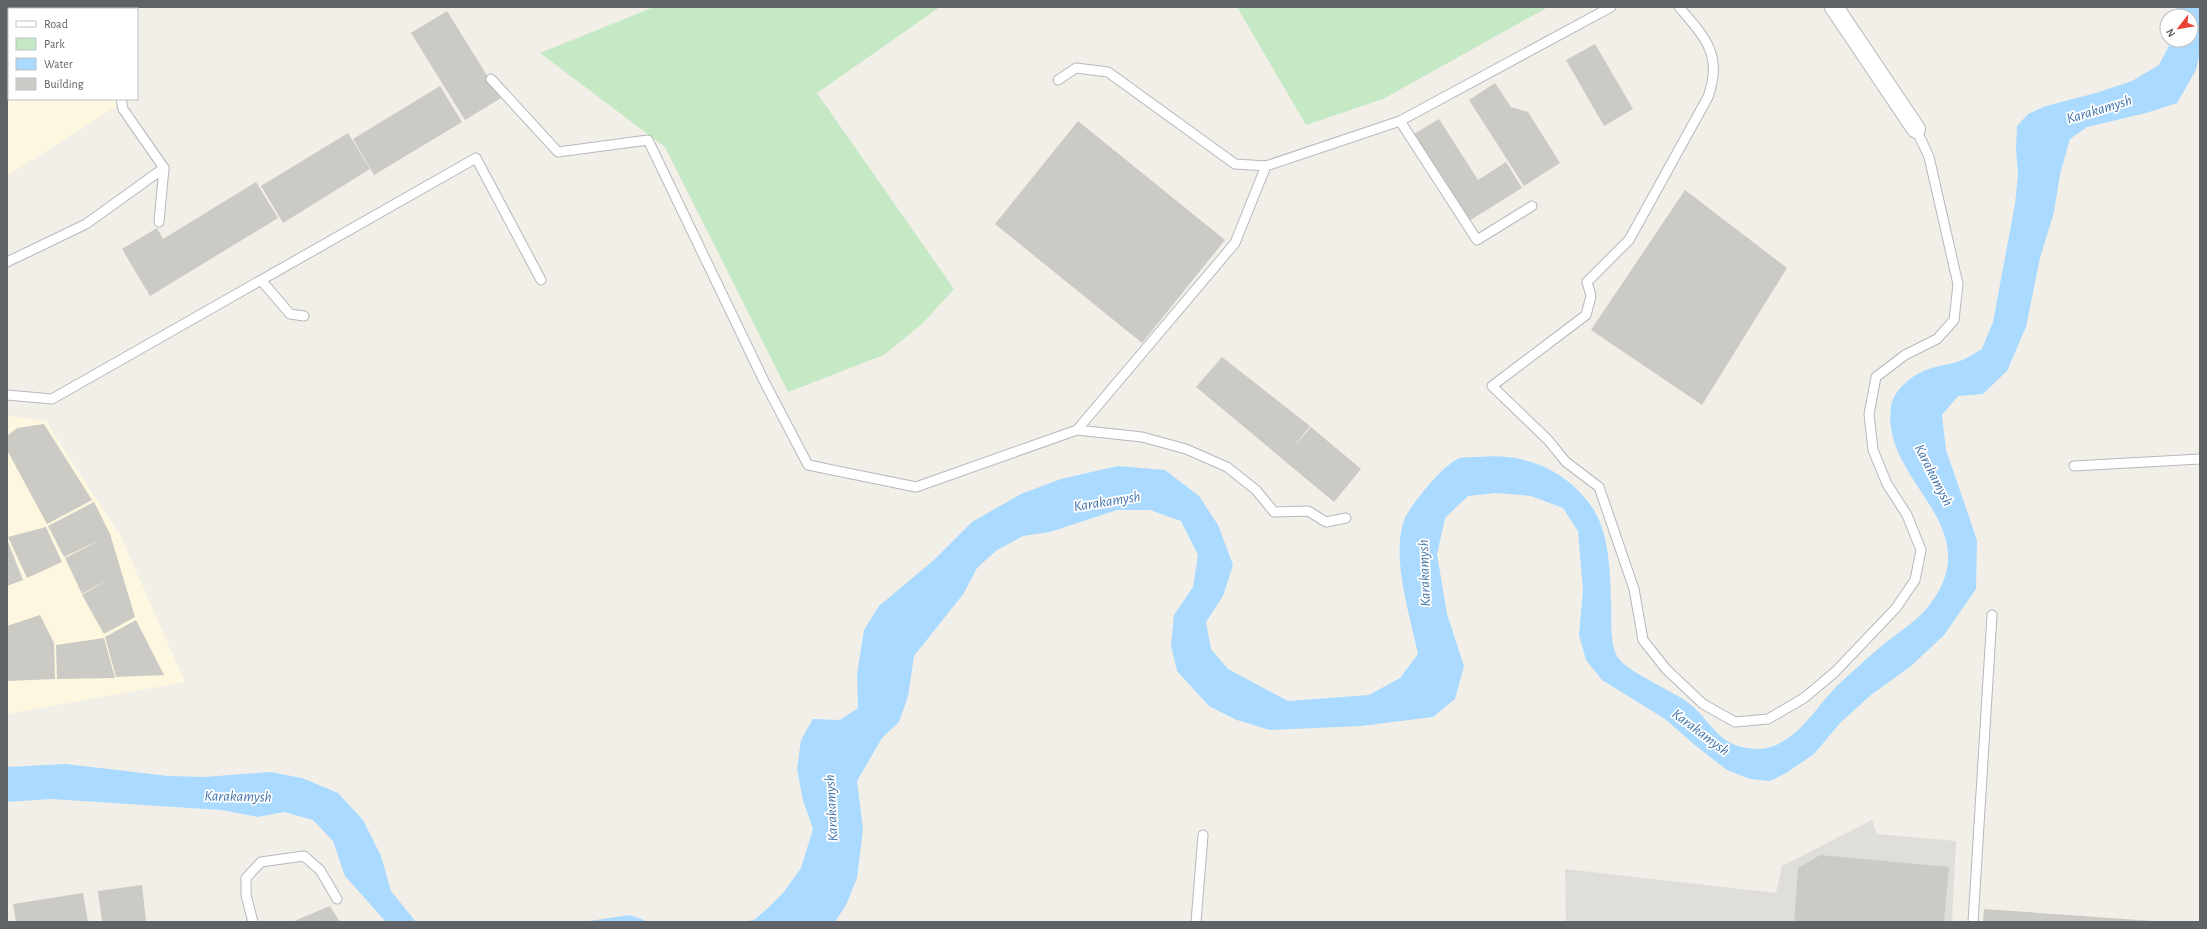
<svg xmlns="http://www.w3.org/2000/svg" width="2207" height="929" viewBox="0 0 2207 929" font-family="'Alegreya Sans',sans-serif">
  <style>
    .commercial { fill: #fef7e0 }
    .industrial { fill: #e0deda }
    .green { fill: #c5e8c5 }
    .water { fill: #aadaff }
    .building { fill: #cccac5 }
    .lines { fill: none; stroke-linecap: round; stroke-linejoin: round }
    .service-casing { stroke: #b5b8bc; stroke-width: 11 }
    .minor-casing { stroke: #b5b8bc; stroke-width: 20 }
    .service { stroke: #fff; stroke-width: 9 }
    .minor { stroke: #fff; stroke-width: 18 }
    .labels { text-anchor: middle; stroke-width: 3.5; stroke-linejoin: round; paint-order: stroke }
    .water-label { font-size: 15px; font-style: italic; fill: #4174aa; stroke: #fff }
  </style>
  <rect width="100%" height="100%" fill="#f1efe8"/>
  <g class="commercial">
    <polygon points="7,7 79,7 81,9 9,9 9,99 128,99 7,176"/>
    <polygon points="7,416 46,421 121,537 185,682 7,714"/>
  </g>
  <polygon class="industrial" points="1872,820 1877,834 1956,841 1952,922 1566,922 1565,869 1776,893 1782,866"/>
  <g class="green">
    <polygon points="654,7 940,7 817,93 954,289 922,324 884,355 788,392 665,147 540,53"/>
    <polygon points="1237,7 1548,7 1383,99 1306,125"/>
  </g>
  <g class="water">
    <path d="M 2177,7 L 2200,7 L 2200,53 L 2196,70 L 2177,103 L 2146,113 L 2087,127 L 2070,139 L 2060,174 L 2054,212 L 2040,258 L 2026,327 L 2007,371 L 1983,394 L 1958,396 L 1942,415 L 1946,450 L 1977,540 L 1976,589 L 1944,635 L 1911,666 L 1871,695 L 1841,722 L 1814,754 L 1786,773 L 1770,781 L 1750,779 L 1727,770 L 1696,746 L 1665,719 L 1602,680 L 1586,660 L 1579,635 L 1583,590 L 1578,531 L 1563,508 L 1531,496 L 1496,493 L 1468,496 L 1445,518 L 1437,554 L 1447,614 L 1464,666 L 1455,699 L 1433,717 L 1361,726 L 1270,730 L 1237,720 L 1209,706 L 1177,671 L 1171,646 L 1174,615 L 1193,587 L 1198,555 L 1181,521 L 1150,510 L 1117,510 L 1050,532 L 1023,536 L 997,550 L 977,568 L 964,593 L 914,656 L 908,696 L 899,722 L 882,738 L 857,781 L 863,829 L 857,878 L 846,905 L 835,922 L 738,922 L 754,920 L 769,907 L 783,893 L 801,868 L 813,829 L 803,800 L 797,769 L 801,740 L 813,719 L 840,720 L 858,708 L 857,674 L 864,630 L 879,606 L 934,560 L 972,522 L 1021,494 L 1061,479 L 1118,466 L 1165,470 L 1199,496 L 1218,525 L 1233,565 L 1223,596 L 1206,622 L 1211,649 L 1228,669 L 1288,701 L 1369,695 L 1400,678 L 1418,654 C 1410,615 1390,555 1405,518 C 1412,503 1445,463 1460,458 C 1465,457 1473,457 1479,457 C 1522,453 1562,467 1589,503 C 1609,528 1610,569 1611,600 C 1612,616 1609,641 1617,656 C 1624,671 1674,691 1690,704 C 1713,723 1718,747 1755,749 C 1793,750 1814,709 1837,686 C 1852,672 1868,657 1884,644 C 1900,631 1919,620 1931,603 C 1989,524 1880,481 1891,407 C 1893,390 1913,374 1929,369 C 1939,365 1950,365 1960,361 C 1967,358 1975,353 1982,349 L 1993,322 L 2015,204 L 2018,175 L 2016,150 L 2017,126 L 2028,114 L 2046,106 L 2096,93 L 2132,81 L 2159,65 L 2172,40 L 2191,40 L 2191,16 L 2176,16 Z"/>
    <polygon points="66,764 168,776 205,777 270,772 302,778 338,793 363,820 381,856 391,891 416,922 386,922 345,876 333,841 313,820 284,812 258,817 221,810 51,799 7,802 7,767"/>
    <polygon points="630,915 649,922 585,922 589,921"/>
  </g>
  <g class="building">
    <polygon points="447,11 501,98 465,120 411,33"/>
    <polygon points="1595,44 1633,109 1604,126 1566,60"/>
    <polygon points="1495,83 1511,107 1528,112 1560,163 1524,186 1469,100"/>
    <polygon points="440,86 462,122 374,175 353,139"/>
    <polygon points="1439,119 1478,180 1506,162 1522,188 1469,221 1414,134"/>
    <polygon points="1078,121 1225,240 1142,343 995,224"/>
    <polygon points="348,133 370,169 283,223 261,186"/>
    <polygon points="256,182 278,218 150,296 122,249 157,228 163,239"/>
    <polygon points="1685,190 1787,268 1702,405 1591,330"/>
    <polygon points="1222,357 1310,426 1292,449 1311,427 1361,469 1334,502 1196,387"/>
    <polygon points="44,424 92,500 47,524 7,450 7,436 17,428"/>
    <polygon points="94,502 110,534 135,617 104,634 82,595 115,575 82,594 65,558 104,538 64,557 48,526"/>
    <polygon points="46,527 62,562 27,578 8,537"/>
    <polygon points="7,539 23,580 7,586"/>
    <polygon points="40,615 54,643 55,679 7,681 7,626"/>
    <polygon points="136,620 164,675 116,677 105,637"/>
    <polygon points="104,638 115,678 57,679 56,645"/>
    <polygon points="1820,855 1949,867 1944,922 1794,922 1798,868"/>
    <polygon points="142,885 146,921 102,922 98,891"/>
    <polygon points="83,893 88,922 16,922 13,904"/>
    <polygon points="330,906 340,922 292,922"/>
    <polygon points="1984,909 2153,921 2153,922 1983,922"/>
  </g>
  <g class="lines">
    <g class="service-casing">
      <g id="service">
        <polyline points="71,7 73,9"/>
        <path d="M 1679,7 C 1705,37 1723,55 1708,97 L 1629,240 L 1587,282 L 1591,296 L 1586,315 L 1492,386 L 1548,440 L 1566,462 L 1599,487 L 1634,589 L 1643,640 L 1666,669 L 1703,704 L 1735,722 L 1768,719 L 1804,698 L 1835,672 L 1896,608 L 1915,580 L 1921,550 L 1907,515 L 1887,484 L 1873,450 L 1869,414 L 1876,377 L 1905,355 L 1937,339 L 1954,320 L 1958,284 L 1929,157 L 1916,129"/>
        <polyline points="491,79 558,152 648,140 764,381 808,465 916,487 1077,430 1142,437 1186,449 1227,467 1256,490 1274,512 1308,511 1326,522 1346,518"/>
        <polyline points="1058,80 1076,68 1108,72 1235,164 1266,166"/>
        <polyline points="121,99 123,109 164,168"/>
        <polyline points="1400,121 1477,240 1532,206"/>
        <polyline points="7,262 86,224 164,168 159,222"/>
        <polyline points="261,280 290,314 304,316"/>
        <polyline points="7,395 52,399 476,158 541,280"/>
        <polyline points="1077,430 1235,243 1266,166 1400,121 1611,7"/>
        <polyline points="2074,466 2200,459"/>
        <polyline points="253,922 246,895 246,878 261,862 304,856 320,870 337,899"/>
        <polyline points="1196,922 1203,835"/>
        <polyline points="1973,922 1992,615"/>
      </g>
    </g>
    <g class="minor-casing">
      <polyline id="minor" points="1834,7 1916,129"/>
    </g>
    <use href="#service" class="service"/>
    <use href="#minor" class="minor"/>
  </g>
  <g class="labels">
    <g class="water-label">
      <text transform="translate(2099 109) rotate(-17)" y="5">Karakamysh</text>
      <text transform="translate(1934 475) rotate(63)" y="5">Karakamysh</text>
      <text transform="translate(1107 501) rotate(-9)" y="5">Karakamysh</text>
      <text transform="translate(1424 573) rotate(-92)" y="5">Karakamysh</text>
      <text transform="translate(1701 732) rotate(37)" y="5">Karakamysh</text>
      <text transform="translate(238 796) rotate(1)" y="5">Karakamysh</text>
      <text transform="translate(831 808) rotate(-93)" y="5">Karakamysh</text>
    </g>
  </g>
  <rect width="2207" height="929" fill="none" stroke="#5f6368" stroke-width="16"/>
  <rect x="8" y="8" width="130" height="92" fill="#ffffff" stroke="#bfc1c3"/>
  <rect x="16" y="21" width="20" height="6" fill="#ffffff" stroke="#bfc1c3"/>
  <text x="44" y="28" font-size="12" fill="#5f6368">Road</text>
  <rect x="16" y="38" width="20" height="12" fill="#c5e8c5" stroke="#bfc1c3"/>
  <text x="44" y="48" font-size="12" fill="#5f6368">Park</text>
  <rect x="16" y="58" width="20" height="12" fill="#aadaff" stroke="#bfc1c3"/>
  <text x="44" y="68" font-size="12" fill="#5f6368">Water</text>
  <rect x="16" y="78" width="20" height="12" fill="#cccac5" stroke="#bfc1c3"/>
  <text x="44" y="88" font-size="12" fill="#5f6368">Building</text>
  <g transform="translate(2179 28) rotate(239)"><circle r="19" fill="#ffffff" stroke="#bfc1c3"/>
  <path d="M0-3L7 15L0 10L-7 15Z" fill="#ea4335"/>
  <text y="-6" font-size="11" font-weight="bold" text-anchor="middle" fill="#5f6368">N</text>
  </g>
</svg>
